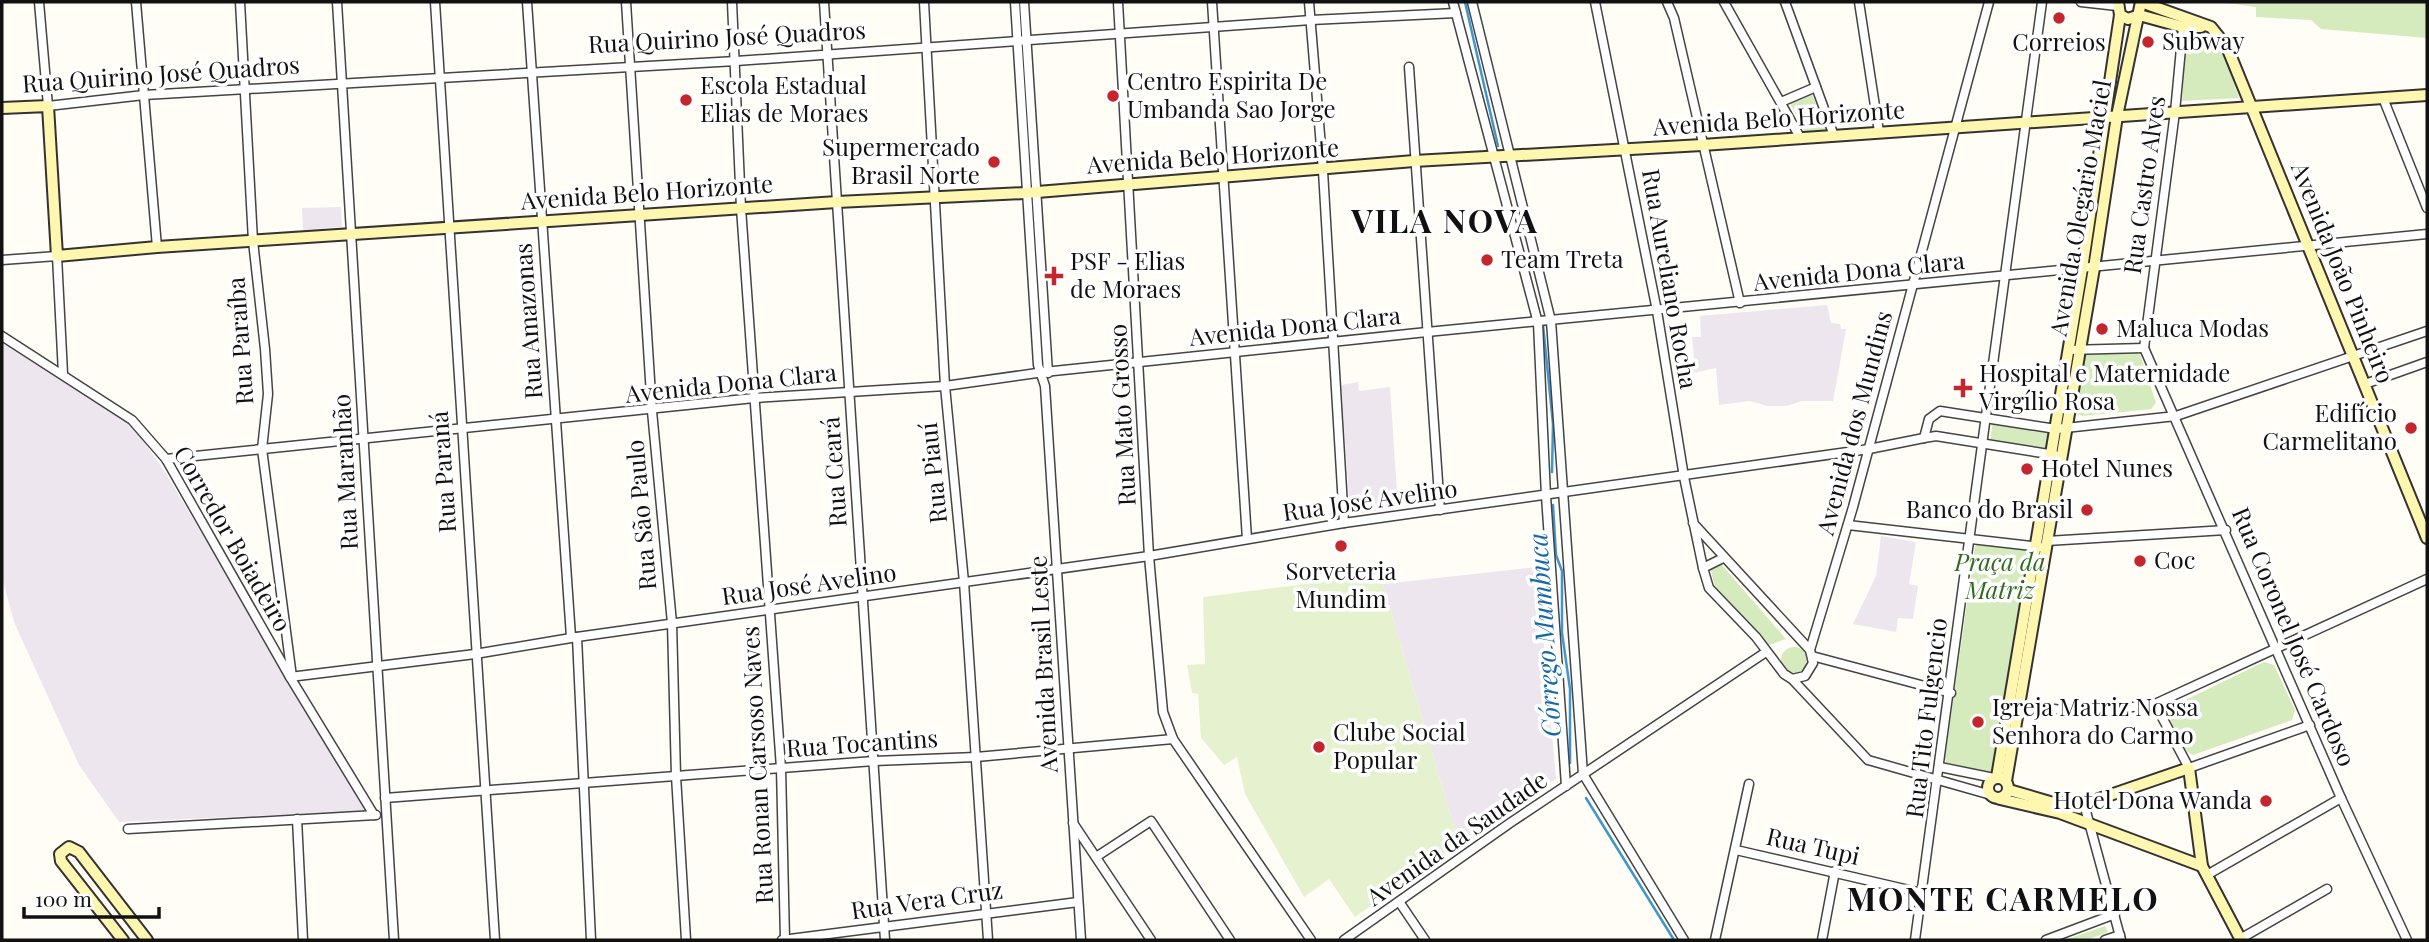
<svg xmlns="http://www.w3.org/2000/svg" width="2429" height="942" viewBox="0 0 2429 942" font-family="'Playfair Display',serif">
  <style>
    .industrial { fill: #eee6ef }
    .green { fill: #d5ebbd }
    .pitch { fill: #e6f2cf }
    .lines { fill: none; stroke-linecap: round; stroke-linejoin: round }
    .stream { stroke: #3f96cf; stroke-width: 2.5 }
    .street-casing { stroke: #444; stroke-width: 11 }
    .secondary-casing { stroke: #333; stroke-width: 14 }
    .street { stroke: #fff; stroke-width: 8 }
    .secondary { stroke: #fff6b0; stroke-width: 10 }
    .poi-dot { fill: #c4262e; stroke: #fff; stroke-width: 2.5 }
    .labels { text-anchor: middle; stroke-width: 7; stroke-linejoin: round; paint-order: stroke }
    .street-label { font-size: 24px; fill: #111; stroke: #fff }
    .poi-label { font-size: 24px; fill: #111; stroke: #fff; text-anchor: start }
    .park-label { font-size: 24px; font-style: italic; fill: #2f6b1f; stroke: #fff }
    .water-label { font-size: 26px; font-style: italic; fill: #1768a6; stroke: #fff }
    .district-label { font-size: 32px; font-weight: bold; letter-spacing: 2px; fill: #111; stroke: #fff }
  </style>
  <rect width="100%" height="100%" fill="#fffdf5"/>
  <g class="industrial">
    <polygon points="341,207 342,227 303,230 302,208"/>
    <polygon points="1827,305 1831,323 1840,324 1841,329 1846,329 1833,401 1802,401 1786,406 1767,406 1750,401 1719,405 1716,368 1675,377 1674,371 1695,367 1692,337 1701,337 1700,316"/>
    <polygon points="2,343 130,424 142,439 165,472 368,811 119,822 79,765 14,622 2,577"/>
    <polygon points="1358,382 1359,391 1390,387 1398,508 1354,514 1350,510 1341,385"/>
    <polygon points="1881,536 1916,542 1909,584 1918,586 1913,619 1898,618 1896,632 1853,624 1876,576"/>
    <polygon points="1537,567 1556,779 1459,844 1383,584"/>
  </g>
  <g class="green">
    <polygon points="2220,2 2427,2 2427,38 2321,29 2311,20 2256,17 2256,7"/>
    <polygon points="2186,31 2210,32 2226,59 2239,98 2182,101"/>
    <polygon points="1811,93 1828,130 1805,133 1790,103"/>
    <polygon points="2133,352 2140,354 2156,403 2151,409 2083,416 2076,414 2073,408 2081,360 2085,355"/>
    <polygon points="1993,420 2053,430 2050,451 1990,442"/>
    <polygon points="1979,544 2031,550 1996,767 1991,773 1947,765 1945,758 1975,546"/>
    <polygon points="1720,563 1786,639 1769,645 1715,586 1710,568"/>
    <circle cx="1794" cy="660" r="13"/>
    <path d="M 2264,662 L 2274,665 L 2295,710 L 2292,720 L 2193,755 C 2178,748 2172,729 2168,713 L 2173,706 Z"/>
    <polygon points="2105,926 2108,932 2087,940 2065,940"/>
  </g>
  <polygon class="pitch" points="1368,576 1383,584 1459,844 1355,917 1329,879 1304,897 1245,794 1237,757 1224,765 1201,738 1198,694 1192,693 1187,665 1205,664 1203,597"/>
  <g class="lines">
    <g class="stream">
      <polyline points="1465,2 1498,146"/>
      <polyline points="1543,325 1553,424 1552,472"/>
      <polyline points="1553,505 1556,555 1562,571 1562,633 1570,689 1570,763"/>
      <polyline points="1586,798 1674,940"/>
    </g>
    <g class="street-casing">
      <g id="street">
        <polyline points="39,2 48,106 144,95 736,61 1311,20 1456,13"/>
        <polyline points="136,2 157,247"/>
        <polyline points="240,2 253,241 265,349 268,394 262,449 292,677"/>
        <polyline points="337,2 394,940"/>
        <polyline points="435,2 495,940"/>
        <polyline points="527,2 571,637"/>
        <polyline points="626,2 652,411 672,623 676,776 686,940"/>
        <polyline points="732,2 741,208 781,768 785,940"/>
        <polyline points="824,2 885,940"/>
        <polyline points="924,2 945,386 964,582 988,940"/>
        <polyline points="1015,2 1038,365 1045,386 1081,940"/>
        <polyline points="1024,2 1048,373"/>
        <polyline points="1118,2 1149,556 1163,712 1173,739 1311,940"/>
        <polyline points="1212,2 1247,539"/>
        <polyline points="1309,2 1323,171 1344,523"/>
        <polyline points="1453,2 1538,323 1546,496 1566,786"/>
        <polyline points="1472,2 1551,321 1583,774 1684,940"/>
        <polyline points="1595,2 1657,311 1684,477 1703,568 1709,588 1756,637 1784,674 1792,679 1805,676 1813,663 1810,650 1693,523"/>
        <polyline points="1667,2 1674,18 1740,303"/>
        <polyline points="1724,2 1801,139"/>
        <polyline points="1785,2 1834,136"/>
        <polyline points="1859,2 1879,132"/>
        <polyline points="2081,2 2117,6"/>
        <polyline points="1409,67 1440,510"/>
        <polyline points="2383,98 2427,208"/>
        <polyline points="1781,102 1816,87"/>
        <polyline points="2,260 57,256 63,374"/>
        <polyline points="2,336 132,420 166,459 290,677 374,815"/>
        <polyline points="2144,348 2341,798 2407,940"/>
        <polyline points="2144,348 2175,112 2183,27"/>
        <polyline points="2068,350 2144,348"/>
        <polyline points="2365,384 2427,362"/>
        <polyline points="1924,438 1936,436 2055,455"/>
        <polyline points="166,459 754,398 945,386 1044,372 1427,332 2427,234"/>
        <polyline points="1848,525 2040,547"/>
        <polyline points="2047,541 2226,530"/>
        <polyline points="1703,568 1723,558"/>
        <polyline points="577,637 591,940"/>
        <polyline points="1810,650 1853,507 1989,2"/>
        <polyline points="1812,656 1951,693"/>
        <polyline points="290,677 475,654 577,637 1149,556 1344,523 1869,449 1924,438 1929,419 1940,411 2056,429 2176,416 2427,331"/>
        <polyline points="1792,679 1868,760 1991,795"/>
        <polyline points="2014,704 2087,713 2155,704 2427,579"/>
        <polyline points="2155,704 2189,768 2310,725"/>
        <polyline points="1940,767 1994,778"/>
        <polyline points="385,798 874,761 976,757 1173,739"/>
        <polyline points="2084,804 2121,940"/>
        <polyline points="297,819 303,940"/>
        <polyline points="1073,823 1151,940"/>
        <polyline points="128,829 376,815"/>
        <polyline points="1736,850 1922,893"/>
        <polyline points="1096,857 1151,821 1230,940"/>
        <polyline points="2207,875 2341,798"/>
        <polyline points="1400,903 1425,940"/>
        <polyline points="2240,939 2327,889"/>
        <polyline points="782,940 1078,902"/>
        <polyline points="1344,940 1510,823 1766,652"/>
        <polyline points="1715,940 1749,784"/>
        <polyline points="1822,940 1835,871"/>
        <polyline points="1915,940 2042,2"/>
        <polyline points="2046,940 2115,914"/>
        <polyline points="2105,940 2120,935"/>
      </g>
    </g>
    <g class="secondary-casing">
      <g id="secondary">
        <polyline points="2118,2 2120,15 2128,19 2137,16"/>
        <polyline points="2141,2 2211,27 2227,47 2427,538"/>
        <polyline points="2139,15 2183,27 2201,27"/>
        <polyline points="2,108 48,106 57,256 157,247 837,202 1025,193 1414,161 1702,145 2427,95"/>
        <polyline points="1997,777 2082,269 2120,15"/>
        <circle cx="1998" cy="788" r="10"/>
        <polyline points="2006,781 2094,268 2117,116 2141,2"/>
        <polyline points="2009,790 2050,802 2084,804 2189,768 2202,866 2241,940"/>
        <polyline points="2000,799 2060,813 2202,866"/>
        <polyline points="123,940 61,861 60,854 69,847 79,852 147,940"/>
      </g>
    </g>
    <use href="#street" class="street"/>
    <use href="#secondary" class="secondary"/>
  </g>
  <g class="poi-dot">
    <circle cx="2059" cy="18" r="7"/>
    <circle cx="2148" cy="42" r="7"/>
    <circle cx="1113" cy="96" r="7"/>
    <circle cx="686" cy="100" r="7"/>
    <circle cx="994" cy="162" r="7"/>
    <circle cx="1487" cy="260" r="7"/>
    <path d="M1050.5 265.5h7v7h7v7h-7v7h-7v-7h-7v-7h7z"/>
    <circle cx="2102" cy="329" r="7"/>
    <path d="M1959.5 377.5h7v7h7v7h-7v7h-7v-7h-7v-7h7z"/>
    <circle cx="2411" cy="428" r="7"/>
    <circle cx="2027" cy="469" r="7"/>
    <circle cx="2087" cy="510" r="7"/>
    <circle cx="1341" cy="546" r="7"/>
    <circle cx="2140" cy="561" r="7"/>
    <circle cx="1978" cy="722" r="7"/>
    <circle cx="1319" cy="747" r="7"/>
    <circle cx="2266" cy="801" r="7"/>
  </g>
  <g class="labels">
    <g class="street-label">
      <text transform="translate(727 38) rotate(-3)" y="8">Rua Quirino José Quadros</text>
      <text transform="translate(161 75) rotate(-4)" y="8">Rua Quirino José Quadros</text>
      <text transform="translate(1779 119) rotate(-4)" y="8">Avenida Belo Horizonte</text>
      <text transform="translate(1213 157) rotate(-4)" y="8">Avenida Belo Horizonte</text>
      <text transform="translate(2145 185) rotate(-82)" y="8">Rua Castro Alves</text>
      <text transform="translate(647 193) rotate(-4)" y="8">Avenida Belo Horizonte</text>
      <text transform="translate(2081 208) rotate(-80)" y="8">Avenida Olegário Maciel</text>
      <text transform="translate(1859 272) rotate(-6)" y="8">Avenida Dona Clara</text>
      <text transform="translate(2342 273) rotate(68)" y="8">Avenida João Pinheiro</text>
      <text transform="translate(1669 279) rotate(80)" y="8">Rua Aureliano Rocha</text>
      <text transform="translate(529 321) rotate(-94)" y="8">Rua Amazonas</text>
      <text transform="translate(1295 327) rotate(-6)" y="8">Avenida Dona Clara</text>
      <text transform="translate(241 341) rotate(-94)" y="8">Rua Paraíba</text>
      <text transform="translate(731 384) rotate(-6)" y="8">Avenida Dona Clara</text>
      <text transform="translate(1123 415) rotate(-93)" y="8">Rua Mato Grosso</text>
      <text transform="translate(1855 423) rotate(-75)" y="8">Avenida dos Mundins</text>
      <text transform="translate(346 472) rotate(-93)" y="8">Rua Maranhão</text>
      <text transform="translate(444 472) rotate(-94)" y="8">Rua Paraná</text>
      <text transform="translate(835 472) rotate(-94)" y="8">Rua Ceará</text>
      <text transform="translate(934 473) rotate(-96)" y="8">Rua Piauí</text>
      <text transform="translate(1370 501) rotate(-8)" y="8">Rua José Avelino</text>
      <text transform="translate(642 515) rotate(-95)" y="8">Rua São Paulo</text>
      <text transform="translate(232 539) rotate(60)" y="8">Corredor Boiadeiro</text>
      <text transform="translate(809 585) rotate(-8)" y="8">Rua José Avelino</text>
      <text transform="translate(2293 637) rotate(67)" y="8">Rua Coronel José Cardoso</text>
      <text transform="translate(1044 664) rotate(-93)" y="8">Avenida Brasil Leste</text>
      <text transform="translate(1927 718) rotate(-83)" y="8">Rua Tito Fulgencio</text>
      <text transform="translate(862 744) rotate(-4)" y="8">Rua Tocantins</text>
      <text transform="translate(758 765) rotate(-93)" y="8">Rua Ronan Carsoso Naves</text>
      <text transform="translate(1457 839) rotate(-35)" y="8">Avenida da Saudade</text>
      <text transform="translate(1813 847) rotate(13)" y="8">Rua Tupi</text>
      <text transform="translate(927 901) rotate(-8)" y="8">Rua Vera Cruz</text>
    </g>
    <g class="poi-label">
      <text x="2162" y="50">Subway</text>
      <text x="2059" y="51" text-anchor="middle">Correios</text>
      <text x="1127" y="90">Centro Espirita De<tspan x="1127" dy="28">Umbanda Sao Jorge</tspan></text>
      <text x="700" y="94">Escola Estadual<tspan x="700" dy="28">Elias de Moraes</tspan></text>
      <text x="980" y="156" text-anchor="end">Supermercado<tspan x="980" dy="28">Brasil Norte</tspan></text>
      <text x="1501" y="268">Team Treta</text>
      <text x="1070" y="270">PSF - Elias<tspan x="1070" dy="28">de Moraes</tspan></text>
      <text x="2116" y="337">Maluca Modas</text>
      <text x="1979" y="382">Hospital e Maternidade<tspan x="1979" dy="28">Virgílio Rosa</tspan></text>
      <text x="2397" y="422" text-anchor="end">Edifício<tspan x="2397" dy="28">Carmelitano</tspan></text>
      <text x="2041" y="477">Hotel Nunes</text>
      <text x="2073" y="518" text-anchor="end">Banco do Brasil</text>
      <text x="2154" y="569">Coc</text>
      <text x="1341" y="580" text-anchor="middle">Sorveteria<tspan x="1341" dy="28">Mundim</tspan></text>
      <text x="1992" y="716">Igreja Matriz Nossa<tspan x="1992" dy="28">Senhora do Carmo</tspan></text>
      <text x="1333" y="741">Clube Social<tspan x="1333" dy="28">Popular</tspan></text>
      <text x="2252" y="809" text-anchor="end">Hotel Dona Wanda</text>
    </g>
    <g class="park-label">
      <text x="2000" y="571">Praça da<tspan x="2000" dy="28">Matriz</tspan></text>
    </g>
    <g class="water-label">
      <text transform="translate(1545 635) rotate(-94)" y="9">Córrego Mumbuca</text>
    </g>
    <g class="district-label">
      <text x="1445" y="233">VILA NOVA</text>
      <text x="2003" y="911">MONTE CARMELO</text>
    </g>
  </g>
  <rect width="2429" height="942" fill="none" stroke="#111111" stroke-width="7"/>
  <path d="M24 907v10h135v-10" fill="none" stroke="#111111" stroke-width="3.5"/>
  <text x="35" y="907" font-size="21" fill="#111111" stroke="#ffffff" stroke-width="5" paint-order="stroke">100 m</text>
</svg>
